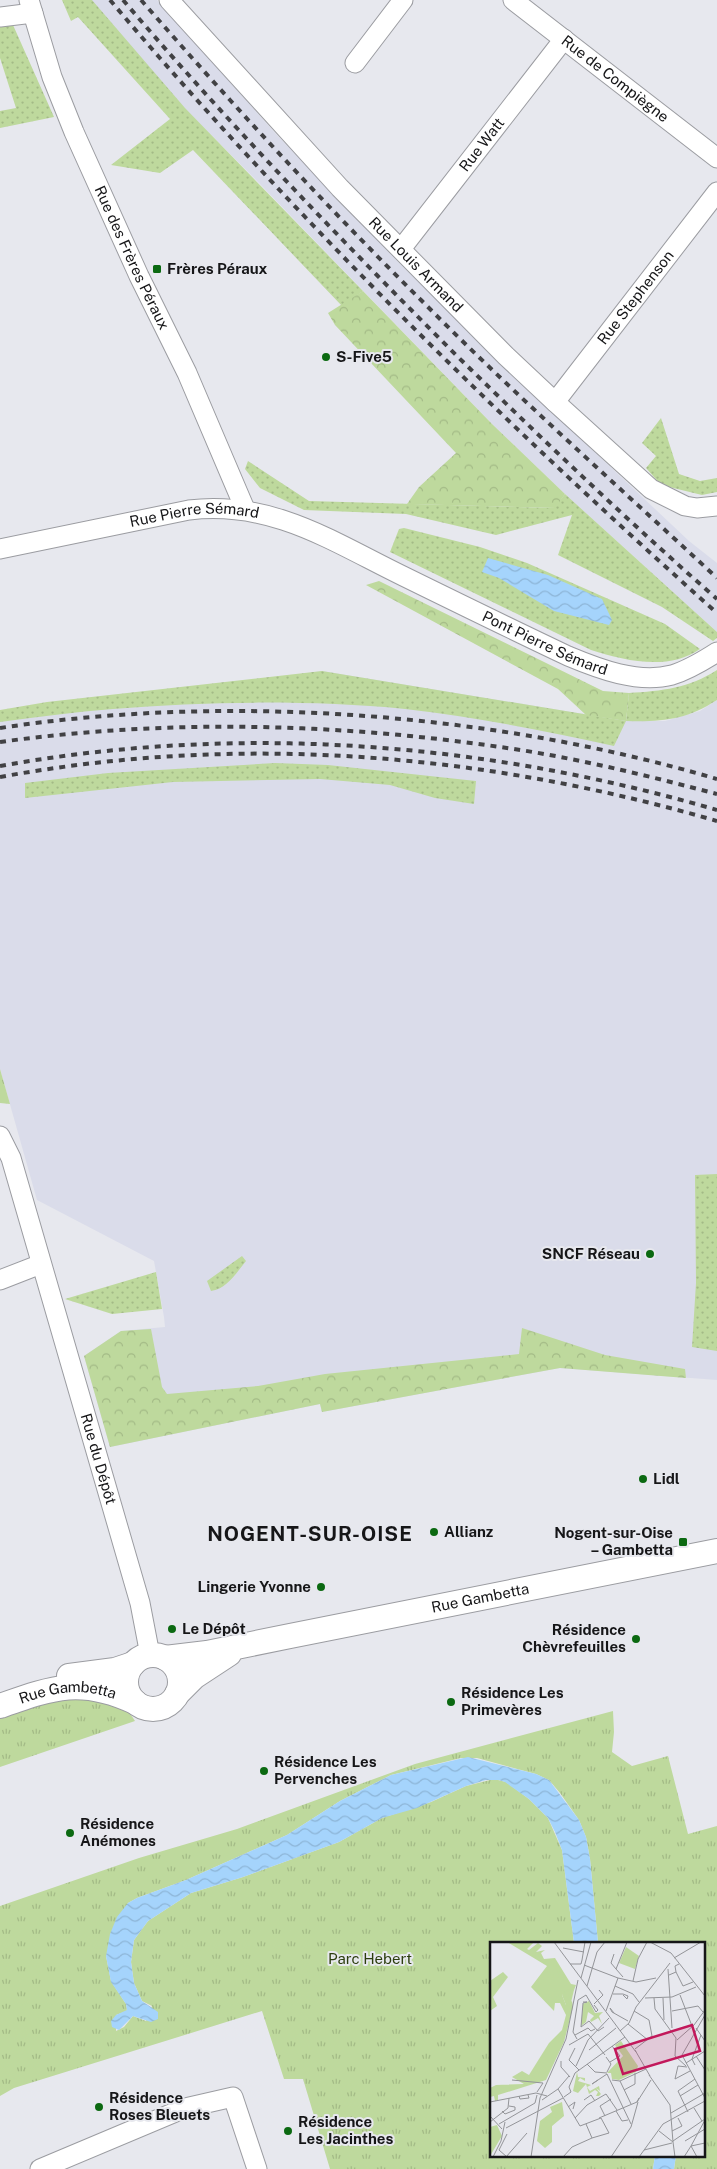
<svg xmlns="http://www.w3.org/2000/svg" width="717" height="2169" viewBox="0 0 717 2169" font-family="'Public Sans',sans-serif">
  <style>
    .built { fill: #dadcea }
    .grass { fill: url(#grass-dots) }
    .forest { fill: url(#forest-crowns) }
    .park { fill: url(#park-tufts) }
    .water { fill: url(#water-waves) }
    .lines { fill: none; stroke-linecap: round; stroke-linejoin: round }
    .minor-casing { stroke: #9b9ca1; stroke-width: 21 }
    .major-casing { stroke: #9b9ca1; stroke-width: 26 }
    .minor { stroke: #fff; stroke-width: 19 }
    .major { stroke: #fff; stroke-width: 24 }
    .rail { stroke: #414144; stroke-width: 4; stroke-dasharray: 6 6; stroke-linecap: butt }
    .poi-dot { fill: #0b6911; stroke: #e7e8ee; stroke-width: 2 }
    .labels { text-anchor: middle; stroke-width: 4; stroke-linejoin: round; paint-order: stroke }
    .street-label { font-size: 15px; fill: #161618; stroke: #e7e8ee }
    .poi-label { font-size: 15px; font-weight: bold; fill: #161618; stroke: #e7e8ee; text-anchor: start }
    .park-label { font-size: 15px; fill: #2c3d0e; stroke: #e7e8ee }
    .district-label { font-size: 20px; font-weight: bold; letter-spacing: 1px; fill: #161618; stroke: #e7e8ee }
    .inset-road { fill: none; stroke: #939498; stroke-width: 1 }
    .view { fill: #c2185b; fill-opacity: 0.15; stroke: #c2185b; stroke-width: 2.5 }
    .inset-edge { fill: none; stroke: #161618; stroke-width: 2.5 }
  </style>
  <defs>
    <pattern id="grass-dots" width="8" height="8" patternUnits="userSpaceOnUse" patternTransform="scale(1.25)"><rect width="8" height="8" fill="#bed99d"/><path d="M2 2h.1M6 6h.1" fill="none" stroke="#a3ba86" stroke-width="1.8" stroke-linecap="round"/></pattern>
    <pattern id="forest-crowns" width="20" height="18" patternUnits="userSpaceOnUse" patternTransform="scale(1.25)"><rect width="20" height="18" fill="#bed99d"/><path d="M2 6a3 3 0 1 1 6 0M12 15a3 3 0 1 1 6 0" fill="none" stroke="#a3ba86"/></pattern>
    <pattern id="park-tufts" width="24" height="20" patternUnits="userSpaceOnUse" patternTransform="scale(1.25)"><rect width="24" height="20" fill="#bed99d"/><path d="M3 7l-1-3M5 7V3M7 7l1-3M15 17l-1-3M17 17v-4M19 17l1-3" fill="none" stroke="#a3ba86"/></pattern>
    <pattern id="water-waves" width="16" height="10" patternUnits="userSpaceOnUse" patternTransform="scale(1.25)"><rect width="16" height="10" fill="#a5d4fc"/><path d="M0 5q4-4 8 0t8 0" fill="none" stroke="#8db5d7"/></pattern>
  </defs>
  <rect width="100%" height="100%" fill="#e7e8ee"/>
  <g class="built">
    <polygon points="83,0 157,0 276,134 398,262 551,411 689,541 717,563 717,632 565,494 492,424 259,183 95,18"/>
    <polygon points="322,671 626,721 665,721 700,711 717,700 717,1380 560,1368 322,1412 320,1404 110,1447 84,1356 121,1331 165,1327 164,1317 154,1261 37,1200 0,1069 0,716"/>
  </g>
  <g class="grass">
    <polygon points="62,0 92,0 185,108 363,291 342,306 193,150 160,173 111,165 170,119 78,17 71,21"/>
    <polygon points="13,25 54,117 0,128 0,111 16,108 0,58 0,27"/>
    <polygon points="661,418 679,474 700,481 717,478 717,492 702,495 661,485 646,468 656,456 642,443"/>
    <polygon points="248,461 309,501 554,508 565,494 717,632 717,638 713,641 662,607 558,555 572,515 496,535 406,514 304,510 260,488 245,469"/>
    <path d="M 404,528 L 480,547 L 527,563 L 665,624 L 700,649 C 669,671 625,661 591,650 L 390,552 L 399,529 Z"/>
    <path d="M 717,670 L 717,700 C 686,720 662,722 626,721 L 614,746 C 545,731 476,717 405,709 C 310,700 209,701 113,709 C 75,712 38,717 0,722 L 0,710 L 47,702 L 322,671 L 626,721 L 629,693 C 662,691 689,688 717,670 Z"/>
    <polygon points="275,763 328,765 476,781 474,804 435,798 390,785 320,779 173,782 25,798 25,783 108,773"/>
    <polygon points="717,1174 717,1351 692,1347 696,1283 695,1175"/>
    <path d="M 242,1256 L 246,1261 C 236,1273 227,1289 211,1291 L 207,1281 Z"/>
    <polygon points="156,1272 162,1309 112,1314 65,1299"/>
  </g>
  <g class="forest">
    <polygon points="363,291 492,424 565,494 555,508 407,504 419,487 456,453 335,325 328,313"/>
    <polygon points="379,581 603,691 629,693 626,721 586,715 558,689 366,585"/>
    <polygon points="522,1328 605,1355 685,1369 686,1378 560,1368 322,1412 320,1404 110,1447 84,1356 121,1331 151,1329 162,1387 167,1394 258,1386 325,1374 519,1354"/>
  </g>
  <g class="park">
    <polygon points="0,1069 10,1104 0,1103"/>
    <path d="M 71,1692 C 92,1697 123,1699 135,1721 L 0,1767 L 0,1713 Z"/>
    <polygon points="613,1711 614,1732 612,1752 632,1766 668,1756 688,1834 717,1826 717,2169 674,2169 676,2155 703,2155 703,1943 598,1943 590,1859 586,1837 579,1820 560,1793 549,1780 536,1774 477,1758 461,1758 391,1775 340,1801 287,1835 186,1880 137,1898 128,1903 106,1956 111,1981 126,2004 127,2011 116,2015 116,2031 124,2027 133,2016 146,2021 152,2006 142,2001 134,1983 131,1962 134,1940 148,1921 191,1893 243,1877 339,1842 382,1818 431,1802 466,1786 494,1779 506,1782 529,1799 548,1818 562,1850 574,1943 491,1943 491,2155 655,2155 653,2169 330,2169 303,2079 284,2079 262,2011 14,2088 0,2096 0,1906 139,1858 237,1829 415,1764"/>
  </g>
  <g class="water">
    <polygon points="488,558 548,575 602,599 612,620 609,625 554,611 499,578 482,572"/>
    <polygon points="468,1757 536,1774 549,1780 579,1820 586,1837 590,1859 598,1943 574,1943 562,1850 555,1832 548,1818 529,1799 505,1782 499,1780 486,1780 466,1786 417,1808 382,1818 339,1842 243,1877 191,1893 148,1921 134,1940 131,1962 134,1983 142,2001 158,2012 158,2019 151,2022 133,2016 119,2030 112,2027 111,2021 116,2015 127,2010 126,2004 111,1982 106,1956 110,1934 117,1917 128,1903 137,1898 186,1880 287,1835 340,1801 391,1775"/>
    <polygon points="655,2155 676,2155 674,2169 653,2169"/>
  </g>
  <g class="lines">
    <g class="minor-casing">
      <g id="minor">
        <path id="s1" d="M 29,0 L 52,77 L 74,132 L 139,276 L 187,373 L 245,509"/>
        <path id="s2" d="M 169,0 L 340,188 L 506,356 L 555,402 L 651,489 L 685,506 L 697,508 L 717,506"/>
        <path id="s3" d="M 513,0 L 717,158"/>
        <polyline points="0,17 33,13"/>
        <polyline points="355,63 403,0"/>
        <path id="s4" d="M 401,249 L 564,39"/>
        <path id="s5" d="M 555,402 L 717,192"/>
        <path id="s6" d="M 0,549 L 189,510 C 272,500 333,542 403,576 C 458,603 513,630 568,656 C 599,669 638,684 672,675 C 688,670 703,661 717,652"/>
        <path id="s7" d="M 0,1136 L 11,1158 L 140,1603 L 150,1655"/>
        <polyline points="0,1280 41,1264"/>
        <polyline points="40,2169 185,2108 233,2097 257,2169"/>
      </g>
    </g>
    <g class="major-casing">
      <g id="major">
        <circle cx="153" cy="1682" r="27"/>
        <path id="s8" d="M 165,1658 L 207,1653 L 290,1636 L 717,1551"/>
        <polyline points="69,1676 115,1670 133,1664"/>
        <polyline points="177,1694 194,1677 229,1654"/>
        <path id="s9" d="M 0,1706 C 54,1687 81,1677 135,1702"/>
      </g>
    </g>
    <use href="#minor" class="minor"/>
    <use href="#major" class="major"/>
    <g class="rail">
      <path d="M 110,0 C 296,220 503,422 717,613"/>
      <path d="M 123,0 C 229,124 342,241 457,356 C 542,439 628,521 717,599"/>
      <path d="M 141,0 C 231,103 324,204 421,300 C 516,396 618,486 717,578"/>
      <path d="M 0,728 C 230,693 494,713 717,779"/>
      <path d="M 0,742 C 165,719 335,723 500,747 C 573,757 645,775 717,794"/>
      <path d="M 0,766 C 239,723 484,742 717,810"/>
      <path d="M 0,777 C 240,733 483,753 717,821"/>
    </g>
  </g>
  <g class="poi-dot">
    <rect x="152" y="264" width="10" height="10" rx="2.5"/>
    <circle cx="326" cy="357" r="5"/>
    <circle cx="650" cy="1254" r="5"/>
    <circle cx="643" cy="1479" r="5"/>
    <circle cx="434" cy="1532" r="5"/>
    <rect x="678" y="1537" width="10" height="10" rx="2.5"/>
    <circle cx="321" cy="1587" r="5"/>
    <circle cx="172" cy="1629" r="5"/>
    <circle cx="636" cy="1639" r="5"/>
    <circle cx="451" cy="1702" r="5"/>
    <circle cx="264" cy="1771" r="5"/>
    <circle cx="70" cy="1833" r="5"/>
    <circle cx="99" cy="2107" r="5"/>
    <circle cx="288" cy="2131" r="5"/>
  </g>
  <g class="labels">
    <g class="street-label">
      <text dy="5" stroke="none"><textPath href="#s3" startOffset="129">Rue de Compiègne</textPath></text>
      <text dy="5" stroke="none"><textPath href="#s4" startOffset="132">Rue Watt</textPath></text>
      <text dy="5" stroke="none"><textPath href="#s1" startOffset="278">Rue des Frères Péraux</textPath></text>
      <text dy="5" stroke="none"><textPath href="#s2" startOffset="362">Rue Louis Armand</textPath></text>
      <text dy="5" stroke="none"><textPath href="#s5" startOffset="132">Rue Stephenson</textPath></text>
      <text dy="5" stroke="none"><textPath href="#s6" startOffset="198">Rue Pierre Sémard</textPath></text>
      <text dy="5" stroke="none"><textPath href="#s6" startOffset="578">Pont Pierre Sémard</textPath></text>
      <text dy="5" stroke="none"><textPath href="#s7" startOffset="338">Rue du Dépôt</textPath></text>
      <text dy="5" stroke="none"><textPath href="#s8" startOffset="321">Rue Gambetta</textPath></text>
      <text dy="5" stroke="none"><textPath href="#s9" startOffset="70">Rue Gambetta</textPath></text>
    </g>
    <g class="poi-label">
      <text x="167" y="274">Frères Péraux</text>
      <text x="336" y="362">S-Five5</text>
      <text x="640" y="1259" text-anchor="end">SNCF Réseau</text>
      <text x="653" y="1484">Lidl</text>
      <text x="444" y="1537">Allianz</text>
      <text x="673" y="1538" text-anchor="end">Nogent-sur-Oise<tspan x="673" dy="17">– Gambetta</tspan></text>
      <text x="311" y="1592" text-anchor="end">Lingerie Yvonne</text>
      <text x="182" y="1634">Le Dépôt</text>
      <text x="626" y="1635" text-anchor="end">Résidence<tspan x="626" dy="17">Chèvrefeuilles</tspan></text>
      <text x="461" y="1698">Résidence Les<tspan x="461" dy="17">Primevères</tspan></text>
      <text x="274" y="1767">Résidence Les<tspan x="274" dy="17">Pervenches</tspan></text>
      <text x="80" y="1829">Résidence<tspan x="80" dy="17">Anémones</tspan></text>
      <text x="109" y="2103">Résidence<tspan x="109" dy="17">Roses Bleuets</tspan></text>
      <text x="298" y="2127">Résidence<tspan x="298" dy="17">Les Jacinthes</tspan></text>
    </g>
    <g class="park-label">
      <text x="370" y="1964">Parc Hebert</text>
    </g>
    <g class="district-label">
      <text x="310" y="1541">NOGENT-SUR-OISE</text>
    </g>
  </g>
  <g transform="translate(490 1942)">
    <rect width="215" height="215" fill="#e7e8ee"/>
    <path d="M 17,0 L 44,0 L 37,7 L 39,8 L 48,1 L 52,4 L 46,10 L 55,8 L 51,11 L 54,17 L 65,16 L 81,42 L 86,43 L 84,48 L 72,53 L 76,63 L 82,59 L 83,65 L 74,100 L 56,138 L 8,153 L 8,158 L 5,159 L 4,154 L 0,155 L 0,146 L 6,143 L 34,142 L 22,135 L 32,129 L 39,133 L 59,101 L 72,88 L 76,73 L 70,61 L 65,61 L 64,69 L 41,45 L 57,24 ZM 13,30 L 18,35 L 3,55 L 7,64 L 0,69 L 0,39 ZM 7,183 L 12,194 L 0,214 L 0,185 Z" fill="#bed99d"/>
    <path d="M 136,5 L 149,14 L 145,27 L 129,21 Z" fill="#bed99d"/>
    <path d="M 99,59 L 105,71 L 113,70 L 109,74 L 112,82 L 108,76 L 101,80 L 100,78 L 104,74 L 98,70 L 96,80 L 91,84 L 93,62 ZM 131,99 L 148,124 L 146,130 L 129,138 L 122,137 L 121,131 L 117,131 L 133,114 L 125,103 ZM 87,130 L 88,135 L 95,136 L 95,139 L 90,136 L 88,139 L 101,143 L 97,145 L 100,149 L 109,144 L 110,149 L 106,146 L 111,152 L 109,154 L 106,154 L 108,150 L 105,148 L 99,152 L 96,142 L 88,151 L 83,149 Z" fill="#bed99d"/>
    <path d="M 77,47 L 84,48 L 80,65 L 76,63 L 72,53 Z" fill="#bed99d"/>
    <path d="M 72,160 L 74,174 L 62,184 L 62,200 L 55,206 L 47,199 L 50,179 L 62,170 L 60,165 Z" fill="#bed99d"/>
    <path class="inset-road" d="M 64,0 L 146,110M 160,0 L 181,11 L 215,54M 73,6 L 94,10M 124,12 L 121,21 L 126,27M 184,16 L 211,0M 92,18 L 95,0M 80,22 L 91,22 L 92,18M 94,23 L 128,36M 178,27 L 182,86M 186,30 L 193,44 L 203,40M 179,33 L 186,30 L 185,24 L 189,22M 133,35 L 126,27 L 137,0M 91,36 L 101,0M 143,39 L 148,17 L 157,0M 97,44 L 107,10 L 115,0M 125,44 L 143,52 L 149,60M 123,52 L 133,52 L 138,54 L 137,57 L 133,53M 190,53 L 202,84M 155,56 L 182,55 L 206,45M 164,56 L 165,67 L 186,96 L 185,114 L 196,124M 173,56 L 174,78M 93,60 L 97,60 L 93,61 L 91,85 L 99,79 L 108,89 L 114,85M 104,62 L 113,53 L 109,48M 116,69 L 128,36 L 146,40 L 166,36M 144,69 L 159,78 L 162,94 L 145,107M 182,69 L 208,64 L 213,70M 124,71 L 120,66 L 122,70 L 138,79M 215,73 L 192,113 L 215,156M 138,82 L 158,98M 206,86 L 215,99M 130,89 L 139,81 L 146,65 L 180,21M 85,93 L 98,86 L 101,89 L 105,87M 87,97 L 83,90 L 88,58 L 96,53 L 106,70 L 108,68 L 104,63M 187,98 L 204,83 L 215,68M 79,103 L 98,92 L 115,113M 85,106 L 79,118 L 89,128M 99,108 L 126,86M 145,108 L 160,134M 206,114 L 215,128M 116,115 L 121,122 L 117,130M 71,119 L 71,125 L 80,135M 120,120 L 130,114 L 122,104M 196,121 L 215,109M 97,122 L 105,130 L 117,131M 205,123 L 202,117 L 211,93M 86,124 L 98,98 L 119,76M 197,125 L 188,124 L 185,137 L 200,129M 117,132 L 141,182M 159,133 L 180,163 L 183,200M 22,138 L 53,141 L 47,150M 108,138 L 102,142 L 117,132M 122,138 L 130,139 L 156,127M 130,139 L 141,162M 68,147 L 90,184 L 111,176M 134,148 L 145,142 L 145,131M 116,152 L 127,168M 29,154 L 30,157 L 39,156 L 38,153M 190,154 L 208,143M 74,155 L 81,150 L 79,145 L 85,131 L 135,95M 149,156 L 147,160 L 161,138M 52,158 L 68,147 L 79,134M 94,158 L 101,153 L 105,159M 0,160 L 46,151 L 57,154M 78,165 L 85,160 L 83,167M 204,166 L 212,179M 12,169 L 15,172 L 25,168 L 25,165 L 19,164M 126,169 L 132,179 L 138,178M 198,170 L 188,149 L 205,137M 181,171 L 215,151M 0,174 L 12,187M 115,174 L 110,164 L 121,157M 85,176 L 97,163 L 116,152M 109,176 L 147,160M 0,180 L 18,166 L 19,156M 9,182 L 45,161 L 47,153M 16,186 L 73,156M 169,189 L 183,200M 182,189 L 192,184 L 188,176M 102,196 L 119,191 L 111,176M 183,199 L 215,177M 195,199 L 215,187M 183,200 L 185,215M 154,208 L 182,201M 3,215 L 11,199 L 15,180M 16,215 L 37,191M 17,215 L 9,208 L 17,192M 41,215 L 50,156 L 76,97 L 88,38M 73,215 L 82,205 L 102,196 L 96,182M 121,215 L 141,185 L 148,160M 149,215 L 173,182 L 215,159M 194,215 L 201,204 L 215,201M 207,215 L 201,204 L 215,178"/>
    <path class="view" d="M 202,83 L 210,109 L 133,132 L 125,107 Z"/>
    <rect width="215" height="215" class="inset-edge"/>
  </g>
</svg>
